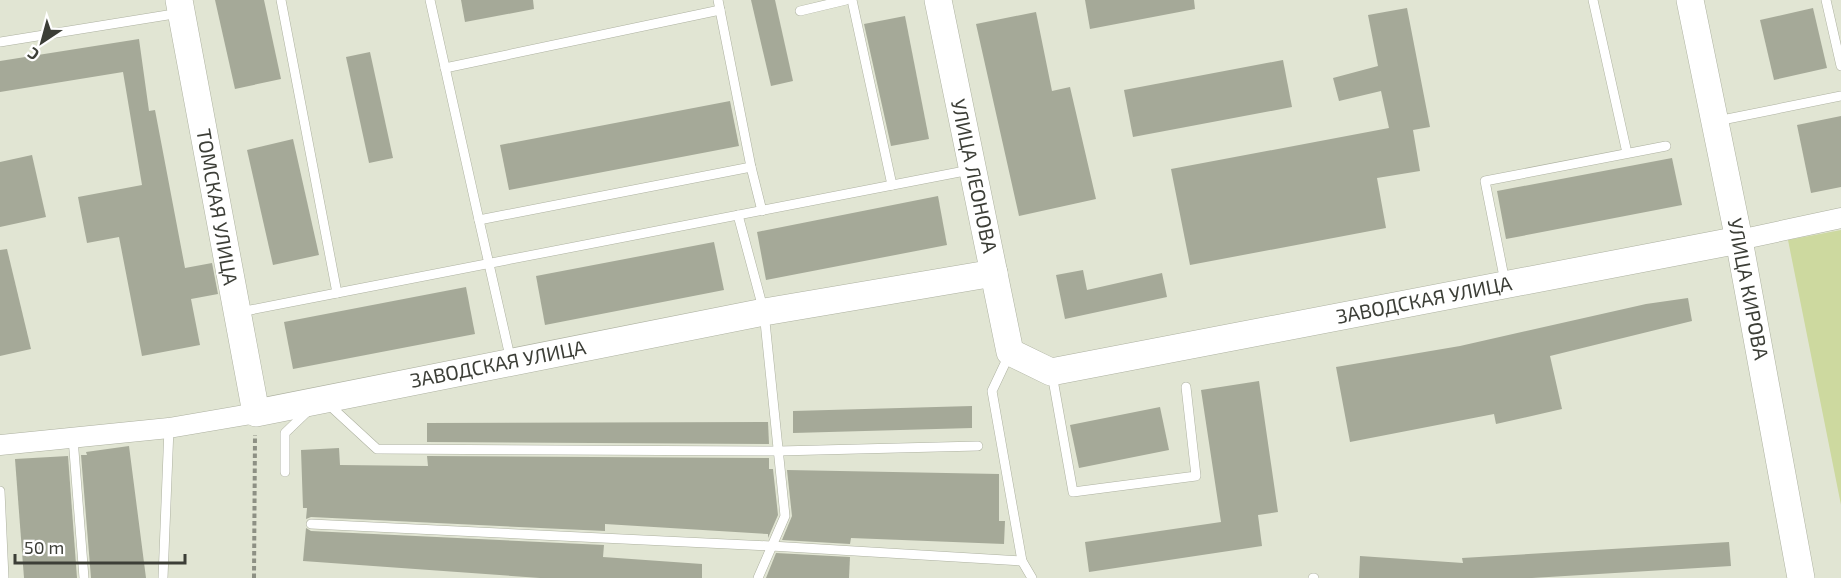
<svg xmlns="http://www.w3.org/2000/svg" width="1841" height="578" viewBox="0 0 1841 578" font-family="'Exo 2',sans-serif">
  <style>
    .green { fill: #cdd99f }
    .building { fill: #a5a998 }
    .lines { fill: none; stroke-linecap: round; stroke-linejoin: round }
    .lane-casing { stroke: #adb1a0; stroke-width: 10 }
    .street-casing { stroke: #adb1a0; stroke-width: 21 }
    .secondary-casing { stroke: #adb1a0; stroke-width: 28 }
    .path { stroke: #8d9084; stroke-width: 4; stroke-dasharray: 4.5 3; stroke-linecap: butt }
    .lane { stroke: #fff; stroke-width: 9 }
    .street { stroke: #fff; stroke-width: 20 }
    .secondary { stroke: #fff; stroke-width: 27 }
    .labels { text-anchor: middle; stroke-width: 4.5; stroke-linejoin: round; paint-order: stroke }
    .street-label { font-size: 20px; fill: #3c3e37; stroke: #fff }
  </style>
  <rect width="100%" height="100%" fill="#e1e5d3"/>
  <polygon class="green" points="1841,230 1841,505 1788,240"/>
  <g class="building">
    <polygon points="215,0 264,0 281,79 235,89"/>
    <polygon points="461,0 533,0 534,9 465,22"/>
    <polygon points="751,0 775,0 793,81 771,86"/>
    <polygon points="1085,0 1194,0 1195,9 1090,29"/>
    <polygon points="1407,8 1430,127 1413,130 1420,171 1377,178 1386,228 1190,265 1171,169 1389,128 1381,91 1339,101 1333,78 1378,66 1368,15"/>
    <polygon points="1813,8 1827,68 1774,80 1760,20"/>
    <polygon points="1036,12 1052,91 1070,87 1096,199 1019,216 976,24"/>
    <polygon points="905,16 929,139 891,146 864,24"/>
    <polygon points="139,39 149,111 155,110 185,268 212,263 218,294 191,299 200,345 142,356 119,237 87,243 78,197 142,185 123,72 0,92 0,61"/>
    <polygon points="370,52 393,158 369,163 346,57"/>
    <polygon points="1283,60 1292,107 1133,137 1124,90"/>
    <polygon points="730,101 739,146 509,190 500,145"/>
    <polygon points="1841,116 1841,187 1811,193 1797,125"/>
    <polygon points="293,139 319,255 273,265 247,150"/>
    <polygon points="32,155 46,217 0,227 0,162"/>
    <polygon points="1672,158 1682,205 1506,239 1497,191"/>
    <polygon points="938,196 947,245 766,280 757,232"/>
    <polygon points="714,242 724,290 545,325 536,276"/>
    <polygon points="7,249 31,349 0,356 0,250"/>
    <polygon points="1083,270 1087,290 1162,273 1167,297 1065,319 1056,275"/>
    <polygon points="466,287 475,334 293,369 284,322"/>
    <polygon points="1688,298 1692,321 1550,356 1562,409 1496,424 1494,414 1350,442 1336,367 1460,346 1646,304"/>
    <polygon points="1259,381 1278,512 1258,515 1262,546 1089,572 1085,542 1221,522 1201,390"/>
    <polygon points="972,406 972,428 793,433 793,411"/>
    <polygon points="1160,407 1169,450 1079,468 1070,425"/>
    <polygon points="768,422 769,444 427,442 427,423"/>
    <polygon points="129,446 146,578 91,578 81,455 87,455 86,452"/>
    <polygon points="339,448 340,465 428,466 427,456 769,458 769,469 773,469 778,515 768,538 768,534 605,524 605,531 311,517 306,519 307,508 303,508 301,450"/>
    <polygon points="68,456 77,578 24,578 15,459"/>
    <polygon points="787,470 999,474 999,521 1005,521 1004,544 851,538 850,544 782,540 792,516"/>
    <polygon points="306,528 311,531 604,545 603,557 702,564 702,578 540,578 303,561"/>
    <polygon points="1729,542 1731,566 1532,578 1359,578 1360,556 1463,563 1462,558"/>
    <polygon points="776,553 850,557 849,578 766,578"/>
  </g>
  <g class="lines">
    <g class="lane-casing">
      <g id="lane">
        <polyline points="430,0 479,220 751,167 718,0"/>
        <polyline points="852,0 892,185"/>
        <polyline points="1593,0 1627,153"/>
        <polyline points="1826,0 1841,66"/>
        <polyline points="800,11 846,0"/>
        <polyline points="0,42 180,13"/>
        <polyline points="445,68 720,10"/>
        <polyline points="1717,121 1841,96"/>
        <polyline points="751,167 762,211"/>
        <polyline points="738,215 764,312 785,516 758,578"/>
        <polyline points="479,220 511,361"/>
        <polyline points="1505,282 1485,181 1666,146"/>
        <polyline points="337,293 970,170"/>
        <polyline points="240,312 337,293 281,0"/>
        <polyline points="1009,355 992,391 1022,561 1032,578"/>
        <polyline points="1052,374 1073,492 1196,476 1186,387"/>
        <polyline points="327,403 377,449 779,451 978,446"/>
        <polyline points="73,438 84,578"/>
        <polyline points="285,472 285,433 310,409"/>
        <polyline points="0,491 4,578"/>
        <polyline points="311,524 771,546 1022,561"/>
        <polyline points="163,578 169,428"/>
        <polyline points="1313,578 1314,578"/>
      </g>
    </g>
    <g class="street-casing">
      <g id="street">
        <polyline points="1739,240 1841,218"/>
        <polyline points="0,445 169,428 256,413"/>
      </g>
    </g>
    <g class="secondary-casing">
      <g id="secondary">
        <polyline points="179,0 256,413 764,312 994,273"/>
        <polyline points="938,0 1010,352 1051,372 1739,240"/>
        <polyline points="1690,0 1739,240 1801,578"/>
      </g>
    </g>
    <polyline class="path" points="254,578 255,435"/>
    <use href="#lane" class="lane"/>
    <use href="#street" class="street"/>
    <use href="#secondary" class="secondary"/>
  </g>
  <g class="labels">
    <g class="street-label">
      <text transform="translate(974 176) rotate(78)" y="7">УЛИЦА ЛЕОНОВА</text>
      <text transform="translate(217 207) rotate(80)" y="7">ТОМСКАЯ УЛИЦА</text>
      <text transform="translate(1748 289) rotate(79)" y="7">УЛИЦА КИРОВА</text>
      <text transform="translate(1424 300) rotate(-11)" y="7">ЗАВОДСКАЯ УЛИЦА</text>
      <text transform="translate(498 364) rotate(-11)" y="7">ЗАВОДСКАЯ УЛИЦА</text>
    </g>
  </g>
  <g transform="translate(42 42) rotate(216)" stroke="#ffffff" stroke-width="4.5" paint-order="stroke">
  <path d="M0-4.5L10 22L0 15L-10 22Z" fill="#3c3e37"/>
  <text y="-9" font-size="16" font-weight="bold" text-anchor="middle" fill="#3c3e37">С</text>
  </g>
  <path d="M15 554v9h170v-9" fill="none" stroke="#3c3e37" stroke-width="3"/>
  <text x="24" y="554" font-size="18" fill="#3c3e37" stroke="#ffffff" stroke-width="4.5" paint-order="stroke">50 m</text>
</svg>
